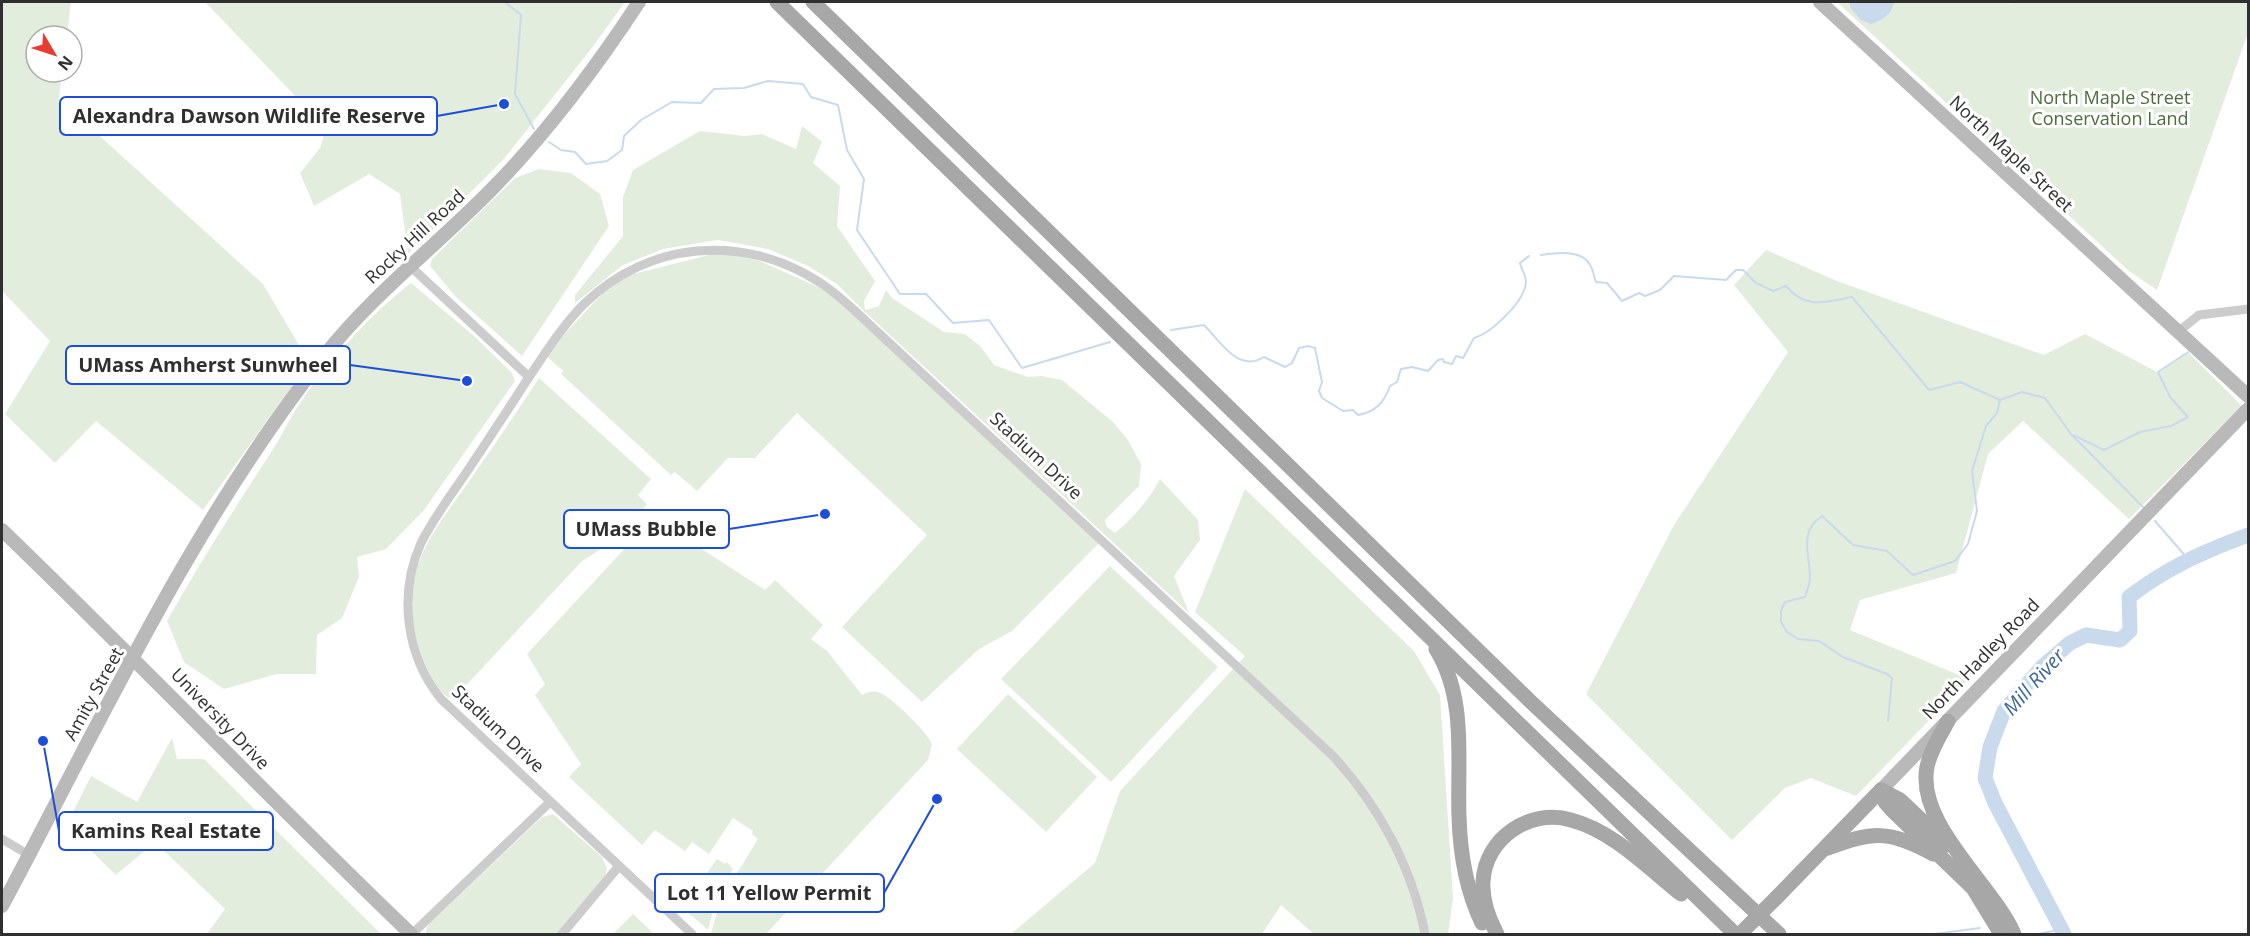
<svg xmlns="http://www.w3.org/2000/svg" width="2250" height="936" viewBox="0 0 2250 936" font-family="'Open Sans',sans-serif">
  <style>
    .green { fill: #e3eddd }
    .water { fill: #c9daec }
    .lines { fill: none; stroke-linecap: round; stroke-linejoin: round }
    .stream { stroke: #c9daec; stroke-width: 2 }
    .river { stroke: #c9daec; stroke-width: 15 }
    .street { stroke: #ccc; stroke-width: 9 }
    .secondary { stroke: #b9b9b9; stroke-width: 14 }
    .primary { stroke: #a7a7a7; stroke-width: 15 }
    .primary-bridge { stroke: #a7a7a7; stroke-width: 15 }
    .labels { text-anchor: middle; stroke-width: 6; stroke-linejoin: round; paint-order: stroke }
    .park-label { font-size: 18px; fill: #4c6c3c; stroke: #fff }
    .street-label { font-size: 18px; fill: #2f2f2f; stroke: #fff }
    .water-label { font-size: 20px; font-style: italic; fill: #3c6593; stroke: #fff }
    .leader { fill: none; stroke: #1d4ed8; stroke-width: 2 }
    .callout-dot { fill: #1d4ed8; stroke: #fff; stroke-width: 2 }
    .callout { fill: #fff; stroke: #1d4ed8; stroke-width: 2 }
    .callout-label { font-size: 20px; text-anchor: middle; font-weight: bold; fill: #2f2f2f }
  </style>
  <rect width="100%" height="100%" fill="#fff"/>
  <g class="green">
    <polygon points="2,2 71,2 67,36 36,36 36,72 62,72 59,99 263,284 309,362 203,510 96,421 55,463 5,414 50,341 2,291"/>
    <polygon points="205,2 625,2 591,49 503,160 408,254 400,194 369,174 314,206 300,173 320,148 326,128"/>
    <polygon points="1837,2 2010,2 2010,4 2012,2 2248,2 2248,33 2157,290 2129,271"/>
    <path d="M 802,126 L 822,142 L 813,163 L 840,186 L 837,226 L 875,281 L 864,301 L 865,310 L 879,306 L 886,290 L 892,298 L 944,332 L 965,334 L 980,346 L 994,365 L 1028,377 L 1042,376 L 1062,380 L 1113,422 L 1128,440 L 1141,464 L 1139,486 L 1105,520 L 1106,526 L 1115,533 C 1133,518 1149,500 1160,479 L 1198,520 L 1200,540 L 1174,576 L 1189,613 L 864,311 L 837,284 L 808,266 L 768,249 L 718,240 L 663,249 L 623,265 L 575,303 L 575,295 L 623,236 L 623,197 L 633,170 L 700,131 L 745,136 L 762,134 L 796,149 Z"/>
    <polygon points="539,169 571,173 600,194 609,226 522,356 455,296 430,266 432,259 515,178"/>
    <polygon points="733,249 836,295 1102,540 1012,631 979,649 922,702 842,627 927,535 797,413 755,458 728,458 697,491 675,472 671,475 561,374 563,371 545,355 617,278"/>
    <polygon points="1766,250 1837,281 2044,355 2085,334 2157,372 2188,352 2242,406 2129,519 2023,421 1988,454 1956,573 1860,600 1850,630 1969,679 1856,796 1811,778 1785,788 1732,840 1586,694 1674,525 1788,352 1734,285"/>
    <path d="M 411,283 L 474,336 L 512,373 L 515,381 L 424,510 L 386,549 L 357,557 L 359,577 L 342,618 L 317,635 L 316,674 L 277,674 L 224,689 L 184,662 L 167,621 C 199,564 234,509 270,454 C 281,438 289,419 300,403 C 330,359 369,316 411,283 Z"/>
    <path d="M 539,378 L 651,479 L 638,495 L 647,504 C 627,527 609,546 582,561 L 457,695 L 449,698 C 436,690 427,669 422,656 C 411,627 408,592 419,562 C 429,535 448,511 465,487 C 490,451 515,415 539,378 Z"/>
    <polygon points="1245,489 1414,651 1440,695 1453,898 1448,934 1314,934 1281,905 1262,934 1011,934 1095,863 1120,791 1245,656 1195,612"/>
    <path d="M 640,532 L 670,547 L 680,535 L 765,590 L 775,580 L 823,625 L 811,639 L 827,651 L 862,695 C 868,692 874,690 880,693 C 893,698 927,732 932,744 L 928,760 L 766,934 L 711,933 L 721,899 L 758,839 L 752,834 L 753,831 L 733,818 L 709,854 L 692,842 L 685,851 L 655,830 L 642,845 L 569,777 L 581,764 L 535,695 L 545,684 L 527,654 Z"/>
    <polygon points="1110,566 1218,667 1111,782 1001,679"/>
    <polygon points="1008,694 1097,777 1046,832 957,749"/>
    <polygon points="172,738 177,759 204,759 381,934 207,934 225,909 155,842 116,875 66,826 91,776 137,802"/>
    <polygon points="553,814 602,857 607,869 605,876 557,934 425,934 428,925 542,817"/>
    <polygon points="717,859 725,864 727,862 733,869 716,899 708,930 675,901 687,887 694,891"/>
    <polygon points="633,914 654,934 613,934"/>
  </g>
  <path class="water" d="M 1850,2 L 1894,2 C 1892,15 1882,20 1871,24 L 1861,20 L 1850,7 Z"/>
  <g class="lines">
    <g class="stream">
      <polyline points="505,2 521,15 515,94 534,129"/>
      <polyline points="549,142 561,150 575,152 586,164 607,161 622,150 624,136 641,120 672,102 701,103 714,89 744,88 768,81 803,84 811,97 838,105 847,150 864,179 857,230 900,294 926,294 953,323 989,320 1022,368 1110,342"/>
      <path d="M 1541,255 C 1555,253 1582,249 1590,265 C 1593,269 1594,277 1596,282 L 1607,283 L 1622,301 L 1639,293 L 1645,296 L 1660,290 L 1674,276 L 1726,280 L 1736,270 L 1743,270 L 1756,283 L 1773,291 L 1786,286 C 1806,310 1825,302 1852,297 L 1929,390 L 1960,382 L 2000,400 L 2022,392 L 2045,398 L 2071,434 L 2143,507"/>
      <path d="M 1171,330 L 1204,325 C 1221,342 1238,373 1264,357 L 1285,367 L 1292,363 L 1299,348 L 1308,346 L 1315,348 L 1322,382 L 1319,391 L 1322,398 L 1343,411 L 1353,410 L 1358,415 C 1375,412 1384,403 1390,386 L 1397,382 L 1401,369 L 1412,367 L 1428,371 L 1438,360 L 1443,359 L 1444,362 L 1452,364 L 1456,356 L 1463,358 L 1474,338 C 1491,333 1526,301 1526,281 C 1526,276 1521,268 1520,263 L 1529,256"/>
      <polyline points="2073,435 2104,450 2140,432 2171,426 2188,417 2170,397 2158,372 2188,352"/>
      <polyline points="2155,521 2188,559"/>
      <path d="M 1888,721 L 1892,678 L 1887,674 L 1843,657 L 1819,641 L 1798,639 L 1787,632 L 1781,622 L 1781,611 L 1785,602 L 1805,597 C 1807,591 1810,584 1810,578 C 1810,554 1798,532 1822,516 L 1853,545 L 1887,551 L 1913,575 L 1955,561 L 1968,544 L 1977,511 L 1972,471 L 1986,426 L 1997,413 L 2000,400"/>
      <polyline points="1934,934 1980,928"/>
      <polyline points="2038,934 2053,931 2059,926"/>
    </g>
    <path class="river" d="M 2064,934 L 1995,803 L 1985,778 L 1990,747 L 2004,711 L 2042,667 L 2070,643 L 2086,635 L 2120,640 L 2130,631 L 2129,597 C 2168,567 2203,552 2248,535"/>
    <g class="street">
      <path d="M 410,266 L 529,377 C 509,408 489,439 468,470 C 452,494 434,517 421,543 C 398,594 406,656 441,699 L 692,934"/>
      <polyline points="2179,331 2199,315 2248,309"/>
      <path d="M 529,377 C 546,352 563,325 584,304 C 649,241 743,233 819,282 C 837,293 853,309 868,323 L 1333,756 C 1379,806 1412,867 1425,934"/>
      <polyline points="2,839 29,855"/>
      <polyline points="412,934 550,802"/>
      <polyline points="562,934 619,866"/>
    </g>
    <g class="secondary">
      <polyline points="1820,2 2248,396"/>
      <path d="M 2,530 C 140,663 273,802 411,934"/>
      <polyline points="1881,790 2248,409"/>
      <path d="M 2,906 C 102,719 192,523 324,356 C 373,294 436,246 491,190 C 547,133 595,69 639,2"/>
    </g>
    <g class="primary">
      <polyline points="777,2 1735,934"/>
      <polyline points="813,2 1530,701 1779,934"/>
      <path d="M 1436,649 C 1467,699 1457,760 1459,816 C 1460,853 1466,890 1482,923"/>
      <path d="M 1948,721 C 1940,736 1930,751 1927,767 C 1916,824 1992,884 2014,934"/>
      <polyline points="1881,790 1885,802 1892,810 1973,888 2001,934"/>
      <polyline points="1881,790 1900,800 1948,845"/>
      <path d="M 1828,848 C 1873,831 1889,830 1933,854"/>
      <polyline points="1776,898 1881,790"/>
      <path d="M 1497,934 C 1489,919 1482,900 1483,882 C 1485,838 1530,808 1571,820 C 1613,831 1647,867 1681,894"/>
    </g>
    <polyline class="primary-bridge" points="1740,934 1776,898"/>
  </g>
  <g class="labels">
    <g class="park-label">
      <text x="2110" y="104">North Maple Street<tspan x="2110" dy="21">Conservation Land</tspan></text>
    </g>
    <g class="street-label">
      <text transform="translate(2011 154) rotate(43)" y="6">North Maple Street</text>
      <text transform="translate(415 237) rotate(-43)" y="6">Rocky Hill Road</text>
      <text transform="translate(1036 456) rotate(43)" y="6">Stadium Drive</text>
      <text transform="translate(1981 659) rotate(-46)" y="6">North Hadley Road</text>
      <text transform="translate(94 694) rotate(-61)" y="6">Amity Street</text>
      <text transform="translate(220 719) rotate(46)" y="6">University Drive</text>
      <text transform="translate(498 729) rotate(43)" y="6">Stadium Drive</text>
    </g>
    <g class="water-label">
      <text transform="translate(2034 682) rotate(-48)" y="7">Mill River</text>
    </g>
  </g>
  <path class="leader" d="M504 104L437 116M467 381L350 365M825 514L729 529M43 741L59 831M937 799L884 893"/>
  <g class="callout-dot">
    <circle cx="504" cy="104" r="6"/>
    <circle cx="467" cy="381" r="6"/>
    <circle cx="825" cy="514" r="6"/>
    <circle cx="43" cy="741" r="6"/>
    <circle cx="937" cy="799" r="6"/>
  </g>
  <g class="callout">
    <rect x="60" y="97" width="377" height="38" rx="6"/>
    <rect x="66" y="346" width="284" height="38" rx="6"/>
    <rect x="564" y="510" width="165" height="38" rx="6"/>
    <rect x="59" y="812" width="214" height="38" rx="6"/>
    <rect x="655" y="874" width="229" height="38" rx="6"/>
  </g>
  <g class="callout-label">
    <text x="249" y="123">Alexandra Dawson Wildlife Reserve</text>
    <text x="208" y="372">UMass Amherst Sunwheel</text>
    <text x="646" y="536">UMass Bubble</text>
    <text x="166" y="838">Kamins Real Estate</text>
    <text x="769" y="900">Lot 11 Yellow Permit</text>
  </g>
  <rect width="2250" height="936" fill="none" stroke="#2f2f2f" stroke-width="6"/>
  <g transform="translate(54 54) rotate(129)"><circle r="28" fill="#ffffff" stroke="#acacac" stroke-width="1.5"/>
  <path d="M0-4.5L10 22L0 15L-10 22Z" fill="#e73c30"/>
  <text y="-9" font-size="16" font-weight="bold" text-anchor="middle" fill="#2f2f2f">N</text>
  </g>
</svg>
